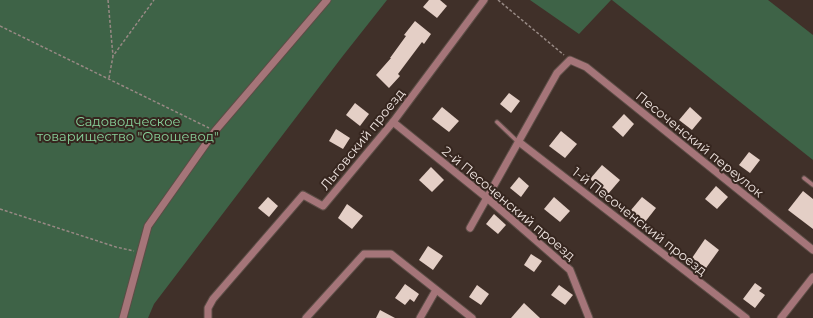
<svg xmlns="http://www.w3.org/2000/svg" width="813" height="318" viewBox="0 0 813 318" font-family="Montserrat,sans-serif">
  <style>
    .green { fill: #3e6347 }
    .building { fill: #e4cfc6 }
    .lines { fill: none; stroke-linecap: round; stroke-linejoin: round }
    .lane-casing { stroke: #5c4d46; stroke-width: 5.5 }
    .street-casing { stroke: #5c4d46; stroke-width: 9 }
    .path { stroke: #978984; stroke-width: 1.5; stroke-dasharray: 3 2; stroke-linecap: butt }
    .lane { stroke: #a57579; stroke-width: 3.5 }
    .street { stroke: #a57579; stroke-width: 7 }
    .labels { text-anchor: middle; stroke-width: 4; stroke-linejoin: round; paint-order: stroke }
    .park-label { font-size: 13px; fill: #88d29b; stroke: #36261f }
    .street-label { font-size: 13px; fill: #eee3df; stroke: #36261f }
  </style>
  <rect width="100%" height="100%" fill="#403029"/>
  <g class="green">
    <polygon points="0,0 387,0 342,57 154,304 148,318 0,318"/>
    <polygon points="530,0 611,0 579,34"/>
    <polygon points="612,0 768,0 813,35 813,160"/>
  </g>
  <g class="building">
    <polygon points="429,0 440,0 447,6 437,18 423,7"/>
    <polygon points="415,21 431,34 424,44 422,42 398,74 400,76 389,88 376,75 391,58 390,58 406,36 404,35"/>
    <polygon points="509,93 520,101 511,113 500,104"/>
    <polygon points="355,103 369,114 360,126 346,115"/>
    <polygon points="442,107 459,121 449,132 432,119"/>
    <polygon points="690,107 702,118 692,130 679,120"/>
    <polygon points="624,114 634,124 623,137 612,127"/>
    <polygon points="336,129 350,138 343,149 329,141"/>
    <polygon points="561,131 577,144 565,158 549,146"/>
    <polygon points="749,152 760,160 750,173 739,165"/>
    <polygon points="602,165 620,180 608,194 590,179"/>
    <polygon points="431,167 444,180 432,192 419,180"/>
    <polygon points="519,177 529,186 521,197 510,188"/>
    <polygon points="716,186 728,197 717,209 705,199"/>
    <polygon points="803,191 813,199 813,229 788,210"/>
    <polygon points="268,197 278,206 269,217 258,208"/>
    <polygon points="554,197 570,211 560,222 544,209"/>
    <polygon points="642,197 656,208 645,222 631,210"/>
    <polygon points="347,204 363,216 352,229 338,218"/>
    <polygon points="494,214 506,225 498,234 486,224"/>
    <polygon points="705,239 719,250 706,268 692,258"/>
    <polygon points="428,246 443,256 433,270 419,260"/>
    <polygon points="531,254 542,261 534,272 524,265"/>
    <polygon points="755,283 762,288 759,291 765,295 755,308 743,299"/>
    <polygon points="405,284 419,294 414,302 410,299 405,305 395,298"/>
    <polygon points="477,285 489,294 481,305 469,297"/>
    <polygon points="559,285 573,295 565,305 551,295"/>
    <polygon points="524,303 540,318 511,318"/>
    <polygon points="380,310 395,318 376,318"/>
  </g>
  <g class="lines">
    <g class="lane-casing">
      <g id="lane">
        <polyline points="497,122 518,142"/>
        <polyline points="804,178 813,185"/>
      </g>
    </g>
    <g class="street-casing">
      <g id="street">
        <polyline points="393,122 487,198 570,270 589,318"/>
        <polyline points="519,142 746,318"/>
        <polyline points="470,228 557,73 570,60 586,67 813,250"/>
        <polyline points="123,318 148,226 215,131 327,0"/>
        <polyline points="208,318 208,308 213,299 303,195 323,206 393,122 484,0"/>
        <polyline points="306,318 364,254 391,254 472,318"/>
        <polyline points="420,318 436,290"/>
        <polyline points="781,318 813,277"/>
      </g>
    </g>
    <g class="path">
      <polyline points="108,0 113,56"/>
      <polyline points="498,0 564,55"/>
      <polyline points="0,26 209,128"/>
      <polyline points="109,78 113,56 154,0"/>
      <polyline points="0,209 116,247 134,251"/>
    </g>
    <use href="#lane" class="lane"/>
    <use href="#street" class="street"/>
  </g>
  <g class="labels">
    <g class="park-label">
      <text x="128" y="126">Садоводческое<tspan x="128" dy="15">товарищество "Овощевод"</tspan></text>
    </g>
    <g class="street-label">
      <text transform="translate(362 139) rotate(-51)" y="5">Льговский проезд</text>
      <text transform="translate(700 144) rotate(39)" y="5">Песоченский переулок</text>
      <text transform="translate(509 203) rotate(40)" y="5">2-й Песоченский проезд</text>
      <text transform="translate(640 221) rotate(38)" y="5">1-й Песоченский проезд</text>
    </g>
  </g>
</svg>
